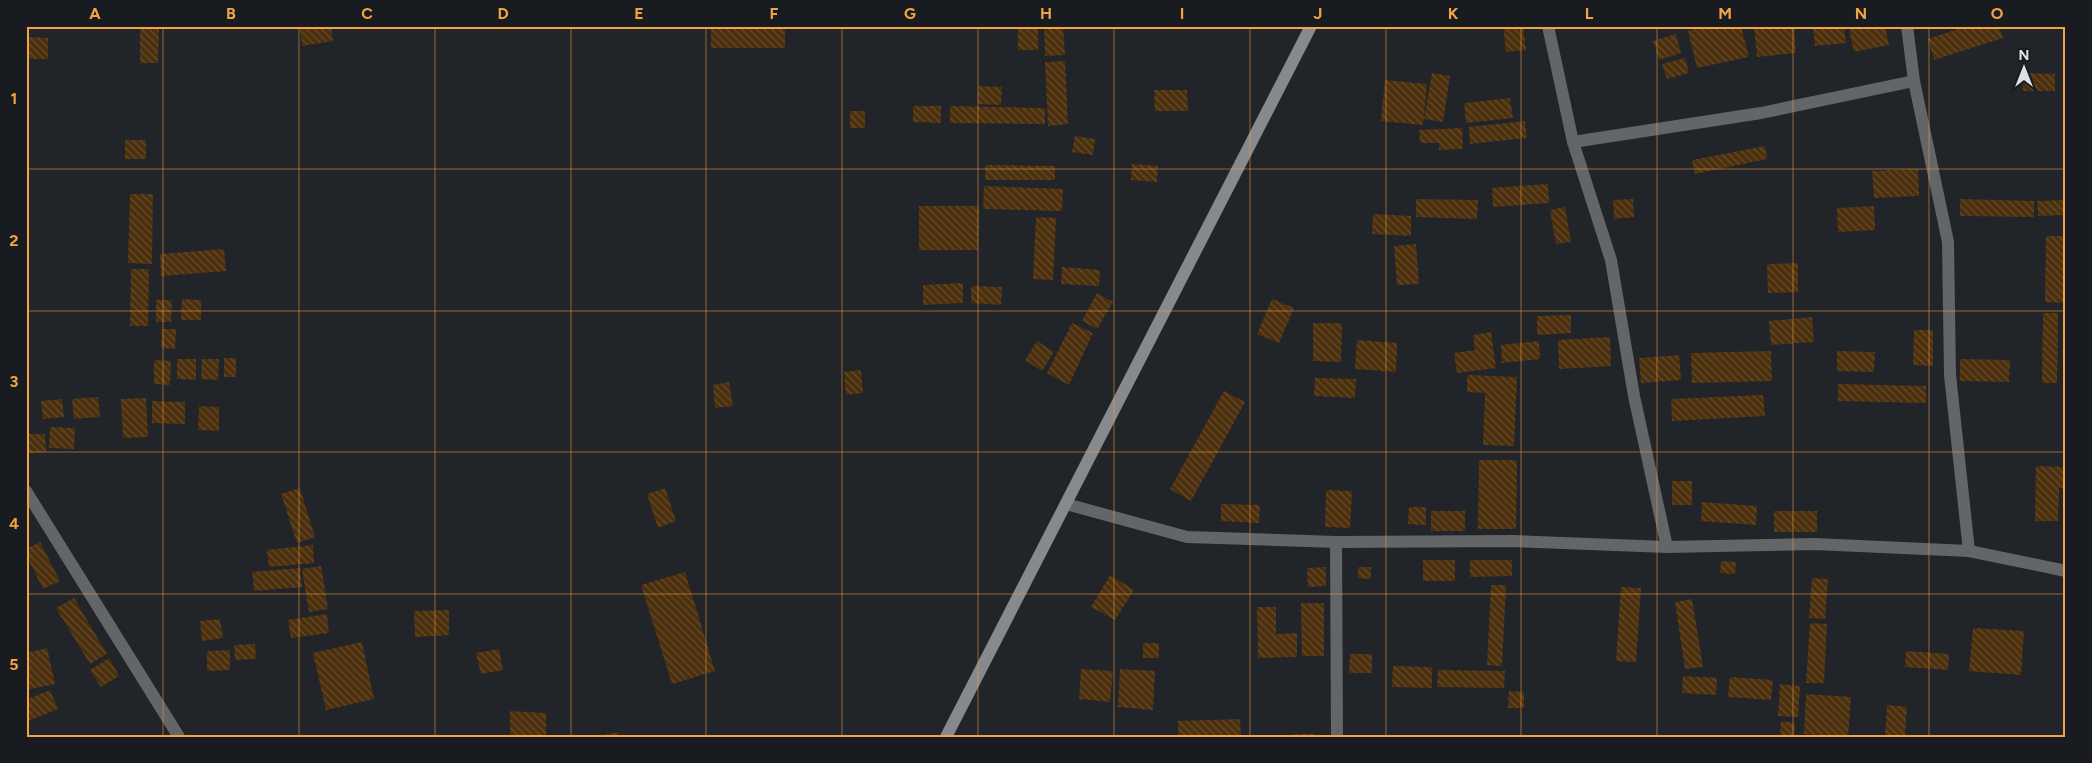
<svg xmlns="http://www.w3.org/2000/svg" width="2092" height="763" viewBox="0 0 2092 763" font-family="Figtree,sans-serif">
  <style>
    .building { fill: url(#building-back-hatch) }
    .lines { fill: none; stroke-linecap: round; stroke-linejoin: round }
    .street { stroke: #636567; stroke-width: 12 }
    .secondary { stroke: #87898e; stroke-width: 12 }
    .grid { fill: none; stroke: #f4a344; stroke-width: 1; stroke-opacity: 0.55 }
    .neatline { fill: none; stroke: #f4a344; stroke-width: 2 }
    .grid-label { font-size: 16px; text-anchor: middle; font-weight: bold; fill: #f4a344 }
  </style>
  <defs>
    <pattern id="building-back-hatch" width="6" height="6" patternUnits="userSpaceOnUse" patternTransform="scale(1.25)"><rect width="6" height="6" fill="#4c2f0c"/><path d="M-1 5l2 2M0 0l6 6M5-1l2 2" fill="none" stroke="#654d2f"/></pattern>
  </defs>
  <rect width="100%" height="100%" fill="#212429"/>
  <g class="building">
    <polygon points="314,26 331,26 333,41 302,46 300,28"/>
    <rect x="711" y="26" width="74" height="22"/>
    <polygon points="1044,26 1063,26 1065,55 1045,56"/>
    <polygon points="1503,26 1523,26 1526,50 1506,52"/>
    <polygon points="1706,26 1741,26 1749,57 1697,68 1688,31"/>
    <polygon points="1754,26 1794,26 1796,53 1757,57"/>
    <polygon points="1813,26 1844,26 1846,43 1815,46"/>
    <polygon points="1863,26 1885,26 1889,45 1854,52 1849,29"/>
    <polygon points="1967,26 1999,26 2003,38 1934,60 1928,39"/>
    <rect x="1018" y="27" width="20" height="23"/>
    <polygon points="140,28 159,29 158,63 140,63"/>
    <polygon points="1676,34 1681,53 1659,60 1653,41"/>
    <polygon points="26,37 48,38 48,59 26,59"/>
    <polygon points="1685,58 1689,73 1667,79 1662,64"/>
    <polygon points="1065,61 1068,124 1048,126 1045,62"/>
    <polygon points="1432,73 1450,76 1443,122 1424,119"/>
    <polygon points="2023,73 2055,74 2055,91 2023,91"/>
    <polygon points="1385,80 1427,84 1423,125 1381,121"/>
    <polygon points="978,86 1002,87 1001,105 978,104"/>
    <polygon points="1154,90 1187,90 1188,111 1155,111"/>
    <polygon points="1510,98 1513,118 1466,123 1464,103"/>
    <polygon points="913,106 941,106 941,123 913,122"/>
    <polygon points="950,106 1045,108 1045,124 950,123"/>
    <rect x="850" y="111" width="15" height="17"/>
    <polygon points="1525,121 1527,138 1470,144 1469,127"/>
    <polygon points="1462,128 1463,149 1439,150 1439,143 1420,143 1419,130"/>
    <polygon points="1075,136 1095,139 1093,155 1072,152"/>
    <rect x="125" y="140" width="21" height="19"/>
    <polygon points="1765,146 1767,159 1695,174 1692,160"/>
    <polygon points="1132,164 1158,166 1157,182 1131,180"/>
    <polygon points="985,165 1055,166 1055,180 985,180"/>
    <polygon points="1918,169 1919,196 1874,198 1872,171"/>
    <polygon points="1548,184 1549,203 1493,207 1492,188"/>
    <polygon points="984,186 1063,189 1062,211 983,209"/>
    <polygon points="130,194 153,194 152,264 128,263"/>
    <polygon points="1416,199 1478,200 1477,219 1416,217"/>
    <polygon points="1633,199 1634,217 1614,219 1613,200"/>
    <polygon points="1960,199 2034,201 2034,217 1960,216"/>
    <polygon points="2066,200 2066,215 2038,216 2037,201"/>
    <polygon points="919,206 979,206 978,250 919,250"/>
    <polygon points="1874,206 1875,230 1838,232 1837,208"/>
    <polygon points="1565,207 1571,242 1556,244 1550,210"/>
    <polygon points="1373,214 1411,216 1411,236 1372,234"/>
    <polygon points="1036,217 1056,218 1053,280 1033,279"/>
    <polygon points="2046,236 2064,236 2063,303 2045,302"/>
    <polygon points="1416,244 1419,284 1397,285 1394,246"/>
    <polygon points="224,249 226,271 161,276 160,254"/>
    <polygon points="1798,263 1798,292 1768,293 1767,264"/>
    <polygon points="1062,267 1100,270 1099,286 1061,284"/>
    <polygon points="131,269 149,269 148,326 130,326"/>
    <polygon points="963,283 963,303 923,305 923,285"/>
    <polygon points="971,286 1002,287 1001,305 971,303"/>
    <polygon points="1097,293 1113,302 1097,329 1082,321"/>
    <polygon points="182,299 201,300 201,320 181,320"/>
    <polygon points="1272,299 1294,308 1279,343 1257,334"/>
    <polygon points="156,300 172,300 171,322 156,322"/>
    <polygon points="2043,313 2058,313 2057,383 2042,383"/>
    <polygon points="1571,315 1571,333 1537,335 1537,316"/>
    <polygon points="1812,317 1814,342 1771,345 1769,321"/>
    <polygon points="1072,323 1093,333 1069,385 1047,373"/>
    <polygon points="1313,323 1342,323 1341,362 1313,361"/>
    <polygon points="162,329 176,329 175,349 161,348"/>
    <polygon points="1914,330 1933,330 1933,366 1913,365"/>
    <polygon points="1491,332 1496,368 1457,373 1454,353 1475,350 1473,335"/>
    <polygon points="1610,337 1611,366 1559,369 1558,340"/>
    <polygon points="1357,340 1397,343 1396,372 1355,369"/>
    <polygon points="1037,341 1054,352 1042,371 1025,360"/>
    <polygon points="1539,341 1540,359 1502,363 1501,345"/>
    <polygon points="1771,351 1772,381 1692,383 1691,353"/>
    <polygon points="1837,351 1875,352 1874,372 1837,371"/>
    <polygon points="1679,355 1681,380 1641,383 1639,358"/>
    <rect x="224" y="358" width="12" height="19"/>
    <polygon points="177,359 196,359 196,380 177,379"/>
    <polygon points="202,359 219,359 218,380 201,379"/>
    <polygon points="1960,359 2010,360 2009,382 1960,381"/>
    <polygon points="154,360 171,361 170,385 154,384"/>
    <polygon points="861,370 863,393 846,395 844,372"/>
    <polygon points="1467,375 1517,377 1514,446 1483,445 1485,393 1467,392"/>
    <polygon points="1315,378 1356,379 1355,398 1314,396"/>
    <polygon points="729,382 733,406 715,408 713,385"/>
    <polygon points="1838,384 1926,386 1926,403 1838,401"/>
    <polygon points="1224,391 1245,402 1191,501 1170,489"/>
    <polygon points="1763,395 1765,416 1672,421 1671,399"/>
    <polygon points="98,397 100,417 74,419 72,399"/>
    <polygon points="146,398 148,437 123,438 121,399"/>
    <polygon points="62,399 64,417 43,419 41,401"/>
    <polygon points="152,401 185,402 185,424 152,423"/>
    <polygon points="199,406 219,407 219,431 198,430"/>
    <polygon points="50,427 75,428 74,449 49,448"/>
    <polygon points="26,434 45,434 46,452 26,453"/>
    <polygon points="1479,460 1517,460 1516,529 1478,529"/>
    <polygon points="2036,466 2066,467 2066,488 2059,488 2058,521 2035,521"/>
    <rect x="1672" y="481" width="20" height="24"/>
    <polygon points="300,488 315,537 297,543 281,494"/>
    <polygon points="665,488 676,521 658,528 647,494"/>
    <polygon points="1326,490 1352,491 1350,528 1325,527"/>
    <polygon points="1702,502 1757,506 1756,525 1701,521"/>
    <polygon points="1221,504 1260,505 1259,523 1221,521"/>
    <polygon points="1409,507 1426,507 1426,525 1408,524"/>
    <rect x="1431" y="511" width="34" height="20"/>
    <rect x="1774" y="511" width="43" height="21"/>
    <polygon points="40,542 60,581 43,589 26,555 26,549"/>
    <polygon points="313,545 314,563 269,567 267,550"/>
    <rect x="1423" y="560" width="32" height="21"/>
    <polygon points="1470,560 1512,560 1512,576 1470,577"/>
    <polygon points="1721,561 1736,562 1735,574 1720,573"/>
    <polygon points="321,566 328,609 309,612 302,569"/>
    <polygon points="1326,567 1326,586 1308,587 1307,568"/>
    <polygon points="1358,567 1371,567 1371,579 1358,578"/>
    <polygon points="300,568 302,587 254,591 252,572"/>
    <polygon points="685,572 715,671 672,684 641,585"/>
    <polygon points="1110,575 1134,590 1115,620 1091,607"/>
    <polygon points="1812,578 1828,579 1825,619 1809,618"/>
    <polygon points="1491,585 1506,585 1502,666 1487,665"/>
    <polygon points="1621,587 1641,588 1636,662 1616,661"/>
    <polygon points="74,598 107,654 90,664 56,608"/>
    <polygon points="1692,599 1703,667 1685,669 1675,602"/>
    <polygon points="1301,603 1324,603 1324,656 1302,656"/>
    <polygon points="1257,607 1276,607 1276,634 1297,633 1297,657 1258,658"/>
    <polygon points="449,610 449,635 415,637 414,611"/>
    <polygon points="327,614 329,633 291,638 288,620"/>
    <polygon points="220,619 223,638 202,641 200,621"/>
    <polygon points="1810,623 1827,624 1824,683 1806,683"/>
    <polygon points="1973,628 2024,631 2021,675 1969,671"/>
    <polygon points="362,642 374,699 326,710 313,653"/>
    <rect x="1143" y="643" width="16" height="15"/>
    <polygon points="255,644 256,659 235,660 234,645"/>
    <polygon points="47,648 55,684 26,690 26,653"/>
    <polygon points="499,649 503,670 481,674 476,653"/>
    <polygon points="230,650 230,670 207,671 207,651"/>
    <polygon points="1906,651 1949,654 1948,670 1905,667"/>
    <polygon points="1350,654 1372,654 1372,673 1349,673"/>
    <polygon points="109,658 119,676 101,687 90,670"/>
    <polygon points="1393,666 1432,667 1432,688 1392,687"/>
    <polygon points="1081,669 1113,671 1110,702 1079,699"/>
    <polygon points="1120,669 1155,671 1153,710 1118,707"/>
    <polygon points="1438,670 1505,671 1504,688 1437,687"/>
    <polygon points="1683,676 1717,678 1716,695 1682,693"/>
    <polygon points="1730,677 1773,680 1771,700 1728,697"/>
    <polygon points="1780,684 1800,686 1798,717 1778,716"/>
    <polygon points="50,690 58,709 28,721 26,717 26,700"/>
    <polygon points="1509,691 1524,692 1524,708 1508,708"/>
    <polygon points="1806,694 1851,697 1848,737 1804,734"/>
    <polygon points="1887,705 1907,707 1905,737 1885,737"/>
    <polygon points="510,711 546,713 546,737 510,737"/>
    <polygon points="1240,719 1241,737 1178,737 1178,721"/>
    <polygon points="1781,721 1795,723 1794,737 1780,737"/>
    <polygon points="618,732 619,737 599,737 599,736"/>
    <rect x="1294" y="734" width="21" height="3"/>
  </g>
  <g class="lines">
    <g class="street">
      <polyline points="1548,26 1573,142 1611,260 1634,396 1667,547"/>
      <polyline points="1907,26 1914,81 1948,242 1950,375 1969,551"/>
      <polyline points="1573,142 1761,113 1914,81"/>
      <polyline points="26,491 179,737"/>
      <polyline points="1066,504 1187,537 1336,542 1513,541 1667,547 1815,544 1969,551 2066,571"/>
      <polyline points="1336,542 1337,737"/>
    </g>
    <polyline class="secondary" points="946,737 1311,26"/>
  </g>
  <path class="grid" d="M 163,26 L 163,737M 299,26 L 299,737M 435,26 L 435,737M 571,26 L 571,737M 706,26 L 706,737M 842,26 L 842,737M 978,26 L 978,737M 1114,26 L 1114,737M 1250,26 L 1250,737M 1386,26 L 1386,737M 1521,26 L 1521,737M 1657,26 L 1657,737M 1793,26 L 1793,737M 1929,26 L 1929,737M 26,169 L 2066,169M 26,311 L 2066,311M 26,452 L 2066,452M 26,594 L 2066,594"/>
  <rect width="2092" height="763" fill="none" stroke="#181b1f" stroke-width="55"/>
  <g transform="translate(2024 68)" stroke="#181b1f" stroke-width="4" paint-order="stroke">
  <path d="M0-4L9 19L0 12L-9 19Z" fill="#dee0e3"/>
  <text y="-8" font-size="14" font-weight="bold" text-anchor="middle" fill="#dee0e3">N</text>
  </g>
  <rect x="28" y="28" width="2036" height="708" class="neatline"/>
  <g class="grid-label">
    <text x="95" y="19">A</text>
    <text x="231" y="19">B</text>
    <text x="367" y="19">C</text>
    <text x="503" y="19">D</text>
    <text x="639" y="19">E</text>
    <text x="774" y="19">F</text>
    <text x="910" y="19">G</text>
    <text x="1046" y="19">H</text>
    <text x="1182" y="19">I</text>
    <text x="1318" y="19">J</text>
    <text x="1453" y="19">K</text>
    <text x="1589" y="19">L</text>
    <text x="1725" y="19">M</text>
    <text x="1861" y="19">N</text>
    <text x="1997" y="19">O</text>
    <text x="14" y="104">1</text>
    <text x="14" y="246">2</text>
    <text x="14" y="387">3</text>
    <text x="14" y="529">4</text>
    <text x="14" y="670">5</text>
  </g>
</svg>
